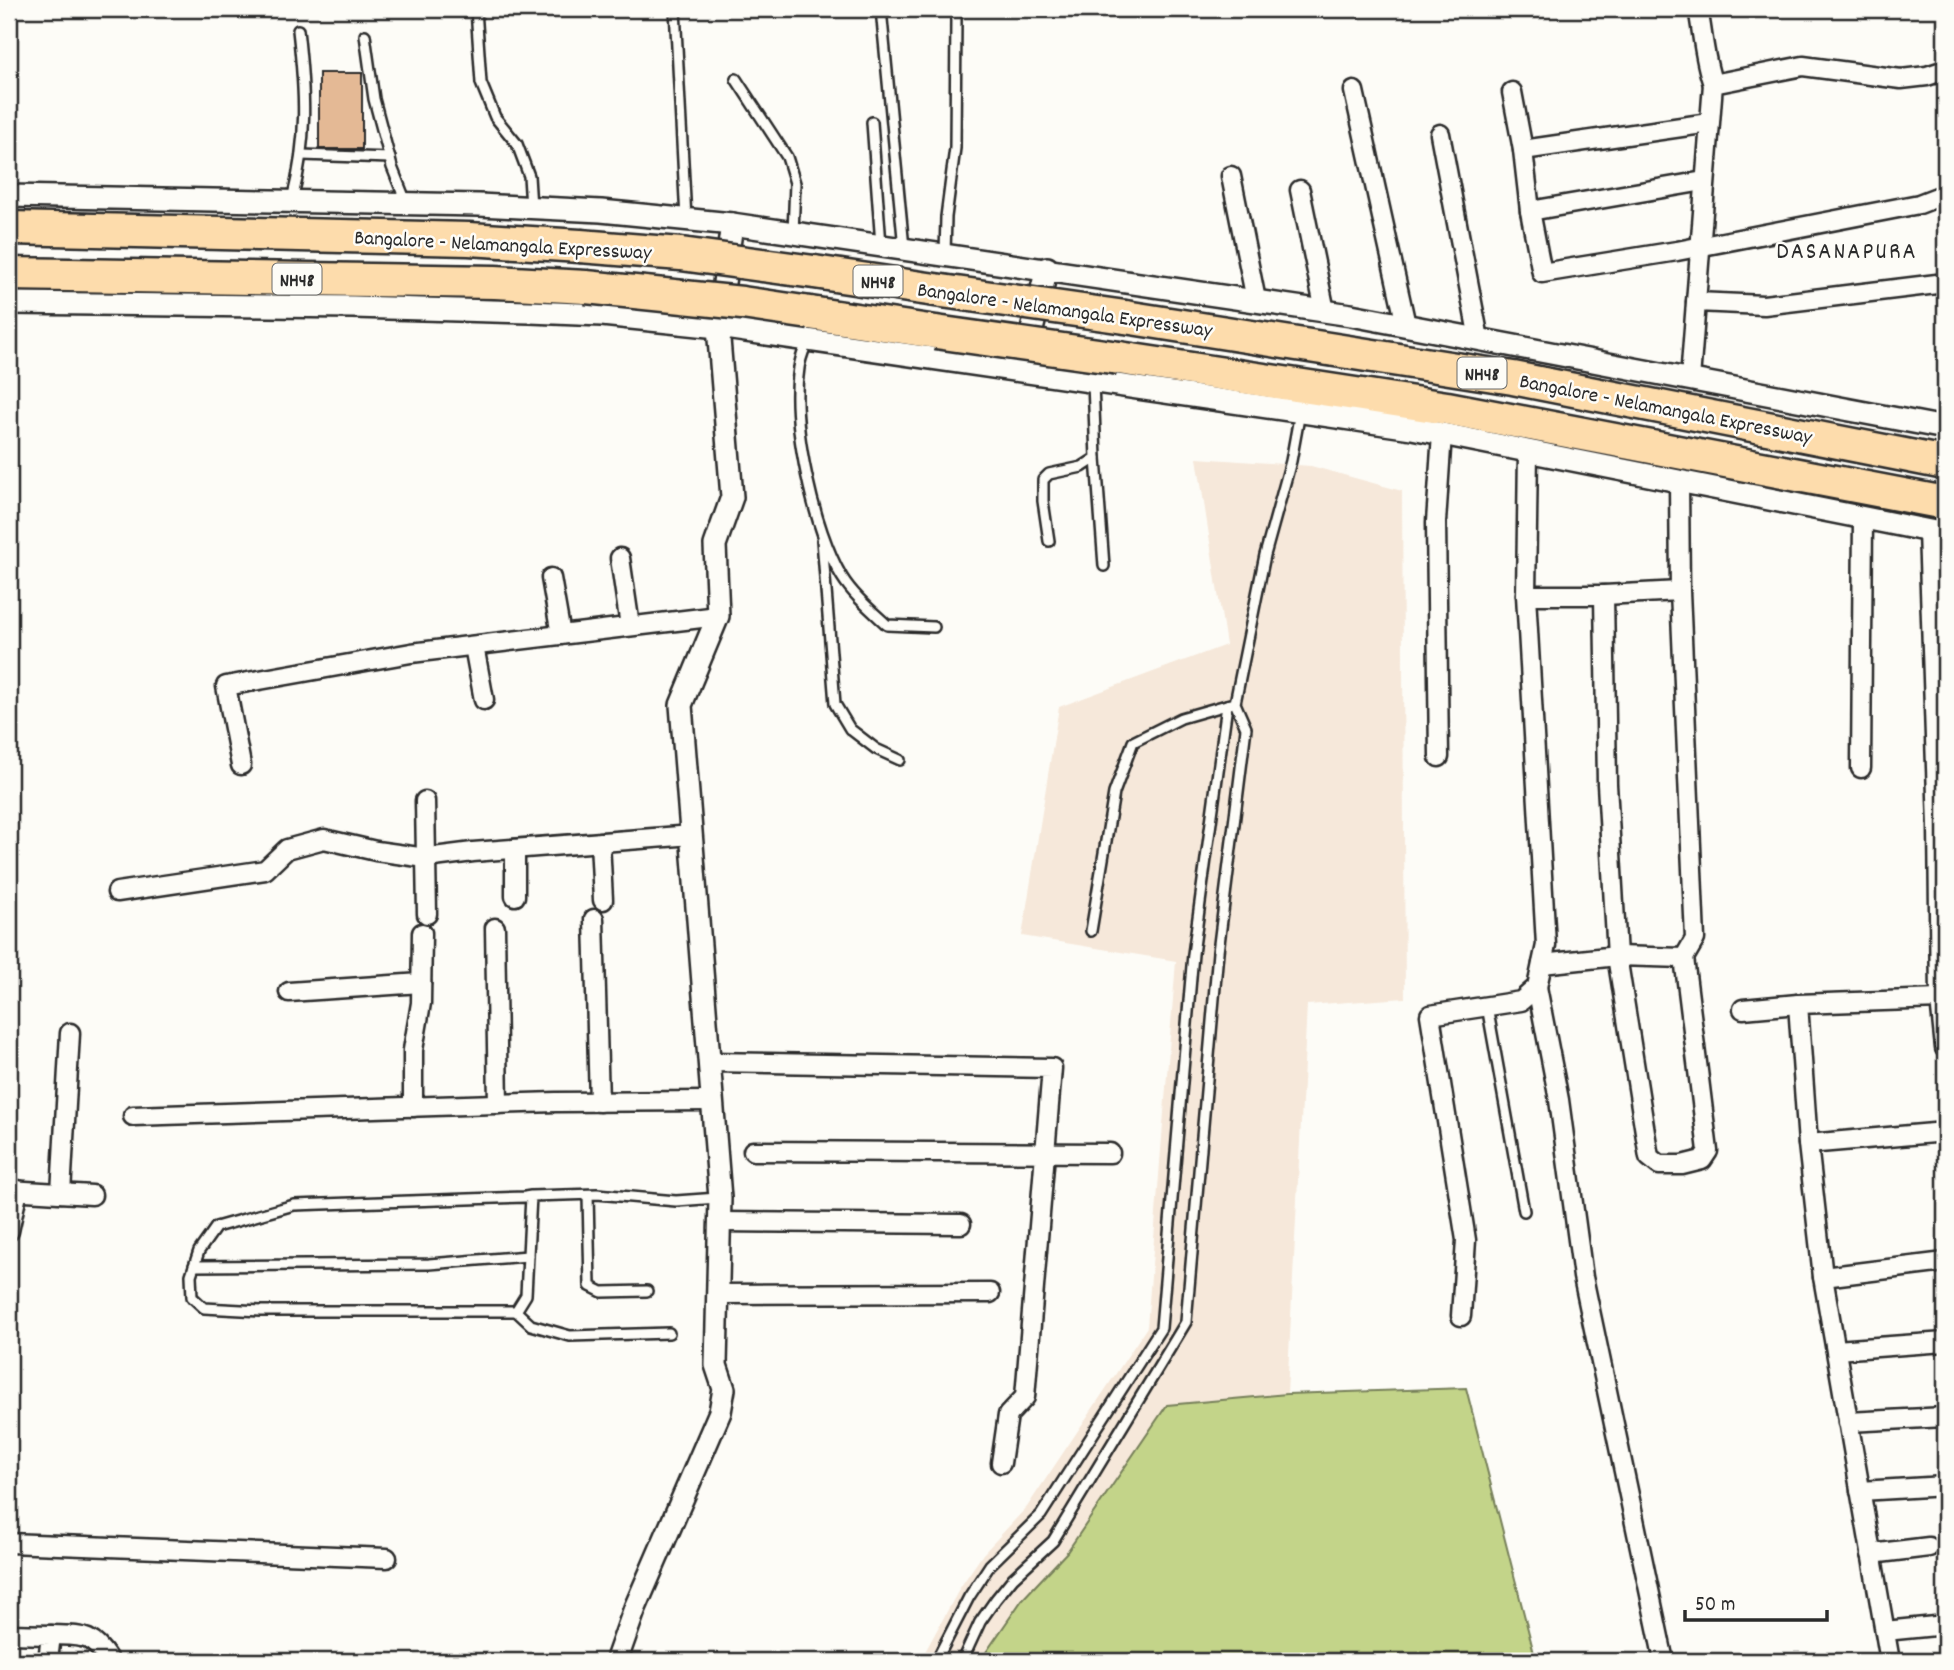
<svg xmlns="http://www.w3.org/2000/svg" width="1954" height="1670" viewBox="0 0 1954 1670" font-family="Dekko,sans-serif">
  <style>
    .built { fill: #f6e8da }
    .green { fill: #c3d489; stroke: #77805a; stroke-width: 2 }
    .building { fill: #e4b995; stroke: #2b2b2b; stroke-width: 2 }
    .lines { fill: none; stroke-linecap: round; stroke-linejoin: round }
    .service-casing { stroke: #2b2b2b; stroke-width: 14 }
    .minor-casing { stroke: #2b2b2b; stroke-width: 23 }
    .tertiary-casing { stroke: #2b2b2b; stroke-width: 26 }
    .motorway-casing { stroke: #2b2b2b; stroke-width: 37 }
    .service { stroke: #fdfcf7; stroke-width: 9 }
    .minor { stroke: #fdfcf7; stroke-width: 18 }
    .tertiary { stroke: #fdfcf7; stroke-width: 21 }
    .motorway { stroke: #fddcac; stroke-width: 32 }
    .motorway-bridge-casing { stroke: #2b2b2b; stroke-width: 37; stroke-linecap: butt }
    .motorway-bridge { stroke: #fddcac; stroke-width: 32 }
    .labels { text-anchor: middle; stroke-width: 5; stroke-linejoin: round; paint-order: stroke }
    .shield { fill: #fdfcf7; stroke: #6a6a68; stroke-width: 2 }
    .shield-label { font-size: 19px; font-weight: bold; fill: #2b2b2b }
    .street-label { font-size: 21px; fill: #2b2b2b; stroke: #fdfcf7 }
    .quarter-label { font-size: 24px; letter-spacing: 2px; fill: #2b2b2b; stroke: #fdfcf7 }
  </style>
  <rect width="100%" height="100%" fill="#fdfcf7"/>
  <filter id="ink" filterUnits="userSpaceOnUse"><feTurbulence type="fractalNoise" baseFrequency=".0143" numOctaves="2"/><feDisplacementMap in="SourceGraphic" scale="14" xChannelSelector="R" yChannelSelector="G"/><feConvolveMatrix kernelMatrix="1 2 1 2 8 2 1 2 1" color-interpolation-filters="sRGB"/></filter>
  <g filter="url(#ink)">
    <polygon class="built" points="1197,458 1311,466 1402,491 1405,998 1307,1005 1287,1394 1167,1405 1067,1552 1022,1600 980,1661 920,1661 961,1586 983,1554 1027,1507 1147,1327 1176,961 1022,936 1059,707 1226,645"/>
    <polygon class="green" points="1466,1388 1536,1661 980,1661 1022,1600 1067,1552 1167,1405 1287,1394"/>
    <rect class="building" x="319" y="73" width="43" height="76"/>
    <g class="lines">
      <g class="service-casing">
        <g id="service">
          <polyline points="476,9 481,83 495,117 517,144 529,176 531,207"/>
          <polyline points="675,9 686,219"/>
          <polyline points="881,9 904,248"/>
          <polyline points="365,35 374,99 392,167 406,202"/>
          <polyline points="736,79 787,157 795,183 793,233"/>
          <polyline points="872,122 881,245"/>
          <polyline points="302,155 390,158"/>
          <path d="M 292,200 C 308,139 305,92 298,30"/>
          <polyline points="945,254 946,217 955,148 956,17"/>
          <path d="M 807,342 C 804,350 800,359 799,368 C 790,423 814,530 842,577 C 853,595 871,610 887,625 L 934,627"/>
          <polyline points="1096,458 1104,566"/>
          <polyline points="822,540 835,704 850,729 876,749 900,760"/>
          <polyline points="1049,541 1043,501 1043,480 1049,474 1082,467 1096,458 1093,383"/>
          <polyline points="1091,931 1114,793 1133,742 1181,718 1230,704"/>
          <polyline points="1487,1006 1524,1211"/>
          <polyline points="588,1195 590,1286 602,1292 647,1291"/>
          <polyline points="531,1196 526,1295 516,1311 261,1311 204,1308 192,1297 191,1275 199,1251 216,1227 294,1205 525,1197 531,1196 597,1194 676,1201 718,1198"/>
          <polyline points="194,1266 429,1264 528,1256"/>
          <polyline points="516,1311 531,1325 570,1336 669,1333"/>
          <polyline points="936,1661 969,1597 990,1565 1041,1515 1161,1328 1193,954 1227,705"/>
          <polyline points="962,1661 980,1622 996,1599 1013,1578 1053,1541 1186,1322 1218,952 1246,728 1235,703 1265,555 1291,461 1300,412"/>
        </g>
      </g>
      <g class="minor-casing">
        <g id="minor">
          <path d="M 1698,9 C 1703,34 1704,60 1713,84"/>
          <polyline points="1354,91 1406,325"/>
          <polyline points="1512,92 1523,150"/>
          <polyline points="1440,134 1479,339"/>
          <polyline points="1231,176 1256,300"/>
          <polyline points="1704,181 1530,211 1523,150 1709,123"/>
          <polyline points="1300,190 1325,311"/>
          <polyline points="1530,211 1542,273 1677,251 1919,204 1945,194"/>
          <polyline points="1696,302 1764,305 1945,283"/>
          <polyline points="1690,379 1713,84 1803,66 1901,79 1927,76 1945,70"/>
          <polyline points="1928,531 1938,826 1940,999 1945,1048"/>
          <polyline points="620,558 630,626"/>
          <polyline points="551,578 561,635"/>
          <polyline points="1526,595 1604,595 1680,591"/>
          <polyline points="1604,595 1607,784 1617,956 1649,1157 1659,1165 1682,1165 1702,1160 1708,1151 1684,958 1695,939 1680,591 1679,481"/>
          <polyline points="474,646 484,700"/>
          <polyline points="1439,757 1436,522 1442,434"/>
          <polyline points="241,765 226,686 411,653 718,616"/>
          <polyline points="1861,768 1863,518"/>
          <polyline points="425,801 427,914"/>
          <polyline points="600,842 603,900"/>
          <polyline points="117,892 265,870 287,849 324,839 376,851 426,858 473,852 692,835"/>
          <polyline points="515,896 515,849"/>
          <polyline points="594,919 599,1102"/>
          <polyline points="495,928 498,1104"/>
          <polyline points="1542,964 1617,956 1684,958"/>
          <polyline points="1537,987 1559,1100 1583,1277 1664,1661"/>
          <polyline points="289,992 421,983"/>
          <polyline points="1743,1009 1798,1004"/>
          <polyline points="709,1062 1052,1068 1025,1397 1008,1415 1001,1463"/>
          <polyline points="413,1107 413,1050 421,1003 422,933"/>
          <polyline points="133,1116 556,1102 712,1101"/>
          <polyline points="1808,1144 1945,1132"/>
          <polyline points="753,1151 1110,1153"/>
          <polyline points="9,1190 92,1195"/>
          <polyline points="61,1193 70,1033"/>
          <polyline points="720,1222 961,1224"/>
          <polyline points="9,1231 18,1190"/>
          <polyline points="1823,1277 1945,1262"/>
          <polyline points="717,1294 990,1293"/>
          <polyline points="1461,1316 1466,1240 1430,1015 1521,1001 1537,987 1546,945 1526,595 1528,451"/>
          <polyline points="1836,1350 1945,1342"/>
          <polyline points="1848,1422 1945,1417"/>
          <polyline points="1860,1491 1945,1486"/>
          <polyline points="9,1543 387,1558"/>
          <polyline points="1871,1554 1929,1547"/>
          <polyline points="1885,1631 1945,1625"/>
          <polyline points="9,1634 51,1635 48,1661"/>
          <path d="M 51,1635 C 82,1636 92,1633 109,1661"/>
          <polyline points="1890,1661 1823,1277 1808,1144 1798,1004 1940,999"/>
        </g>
      </g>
      <g class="tertiary-casing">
        <g id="tertiary">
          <polyline points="9,196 479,205 601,211 732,224 1351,315 1945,428"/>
          <polyline points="9,303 353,307 530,312 602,315 718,327 1412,428 1945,534"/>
          <polyline points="1026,355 1047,268"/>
          <polyline points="618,1661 618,1656 635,1608 720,1412 724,1389 716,1365 720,1198 681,705 718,616 715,545 732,497 718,327 732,224"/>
        </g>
      </g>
      <g class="motorway-casing">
        <g id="motorway">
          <polyline points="9,228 469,239 580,246"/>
          <polyline points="814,272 942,291"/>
          <polyline points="9,274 495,282 586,287"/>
          <polyline points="810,313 936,332"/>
          <polyline points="1125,317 1513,378 1945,463"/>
          <polyline points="1119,358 1447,408 1945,503"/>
        </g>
      </g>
      <use href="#service" class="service"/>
      <use href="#minor" class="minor"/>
      <use href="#tertiary" class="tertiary"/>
      <use href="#motorway" class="motorway"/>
      <g class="motorway-bridge-casing">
        <g id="motorway-bridge">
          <polyline points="580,246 681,254 814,272"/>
          <polyline points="586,287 742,303 810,313"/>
          <polyline points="942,291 1125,317"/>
          <polyline points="936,332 1119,358"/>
        </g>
      </g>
      <use href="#motorway-bridge" class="motorway-bridge"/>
    </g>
  </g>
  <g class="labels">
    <g class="shield">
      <rect x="272.5" y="263.5" width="49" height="31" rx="5"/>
      <rect x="853.5" y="265.5" width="49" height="31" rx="5"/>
      <rect x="1457.5" y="357.5" width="49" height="31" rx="5"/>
    </g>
    <g class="shield-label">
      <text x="297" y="286">NH48</text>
      <text x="878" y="288">NH48</text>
      <text x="1482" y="380">NH48</text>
    </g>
    <g class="street-label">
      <text transform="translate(503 244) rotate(3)" y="7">Bangalore - Nelamangala Expressway</text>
      <text transform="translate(1065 309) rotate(8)" y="7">Bangalore - Nelamangala Expressway</text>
      <text transform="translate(1666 408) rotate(11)" y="7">Bangalore - Nelamangala Expressway</text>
    </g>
    <g class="quarter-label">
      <text x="1847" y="258">DASANAPURA</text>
    </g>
  </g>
  <rect width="1954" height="1670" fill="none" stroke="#fdfcf7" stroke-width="35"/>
  <rect x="18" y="18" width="1919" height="1635" fill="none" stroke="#2b2b2b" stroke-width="2.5" filter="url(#ink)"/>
  <path d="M1685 1610v10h142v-10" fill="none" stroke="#2b2b2b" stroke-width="3.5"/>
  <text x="1695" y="1610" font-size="21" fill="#2b2b2b" stroke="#fdfcf7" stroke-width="5" paint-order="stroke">50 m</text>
</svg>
